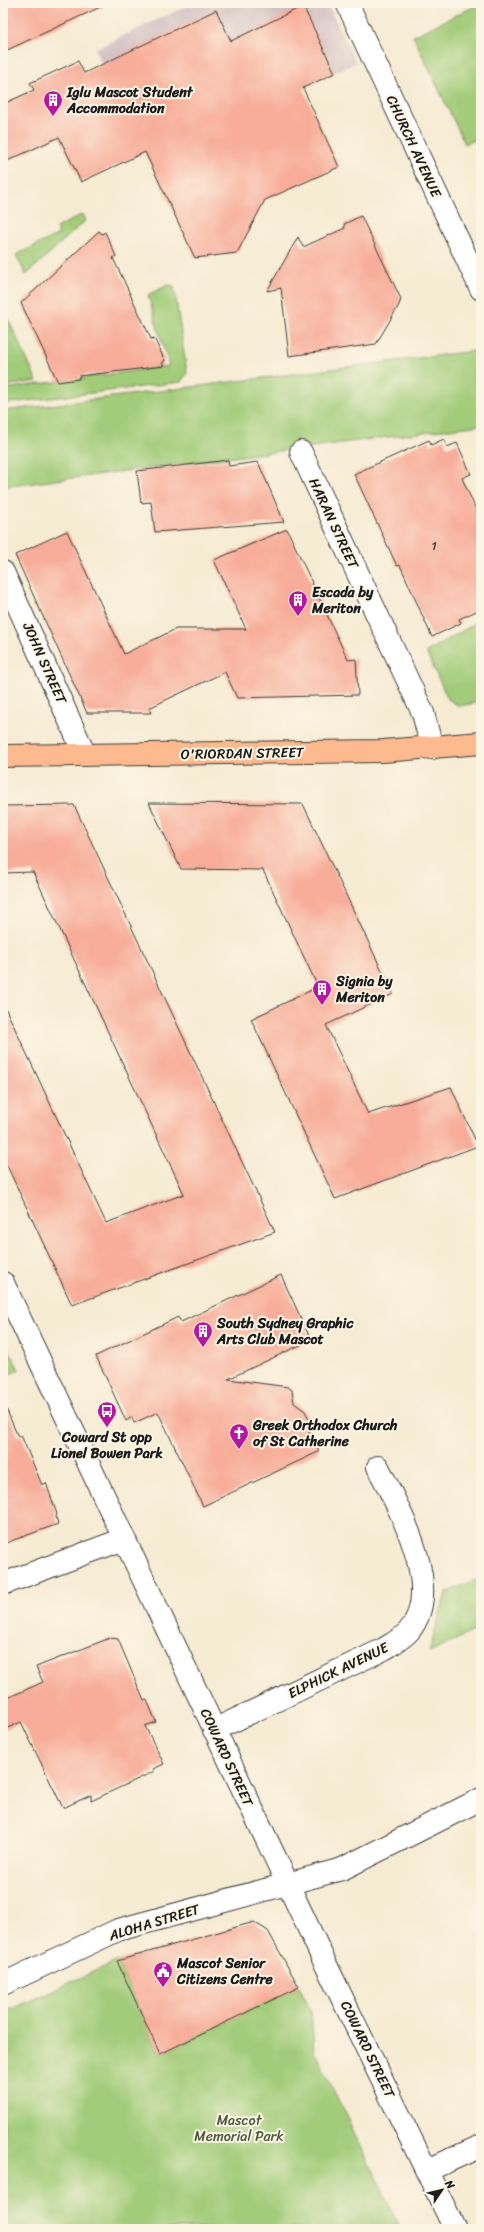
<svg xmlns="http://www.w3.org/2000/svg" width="484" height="2232" viewBox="0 0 484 2232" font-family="Sriracha,sans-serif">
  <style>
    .industrial { fill: #d2bfc1 }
    .green { fill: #a2cc79; stroke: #5f744a }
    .building { fill: #f7ad99 }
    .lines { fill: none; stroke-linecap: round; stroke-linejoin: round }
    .minor-casing { stroke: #3d3b37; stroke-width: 24 }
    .tertiary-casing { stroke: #3d3b37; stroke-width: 24 }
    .primary-casing { stroke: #3d3b37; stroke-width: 24 }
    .minor { stroke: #fff; stroke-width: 22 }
    .tertiary { stroke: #fff; stroke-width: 22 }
    .primary { stroke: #fcba8e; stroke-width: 22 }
    .labels { text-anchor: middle; stroke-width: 4; stroke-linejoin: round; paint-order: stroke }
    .number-label { font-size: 12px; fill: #53403b }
    .poi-label { font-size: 14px; font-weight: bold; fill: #1c1c1c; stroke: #fcf5e5; text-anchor: start }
    .street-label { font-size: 14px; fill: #1c1c1c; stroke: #fcf5e5 }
    .park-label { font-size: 14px; fill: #4b5a3d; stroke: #fcf5e5 }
  </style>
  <rect width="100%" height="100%" fill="#fcf5e5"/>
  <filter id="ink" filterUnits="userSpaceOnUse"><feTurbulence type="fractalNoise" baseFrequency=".025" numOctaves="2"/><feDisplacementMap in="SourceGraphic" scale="8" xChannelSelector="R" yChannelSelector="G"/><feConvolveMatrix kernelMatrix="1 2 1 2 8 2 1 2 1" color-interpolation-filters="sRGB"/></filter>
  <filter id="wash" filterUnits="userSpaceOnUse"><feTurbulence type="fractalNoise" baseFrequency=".012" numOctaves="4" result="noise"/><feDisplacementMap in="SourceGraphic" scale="16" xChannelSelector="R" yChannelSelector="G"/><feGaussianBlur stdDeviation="0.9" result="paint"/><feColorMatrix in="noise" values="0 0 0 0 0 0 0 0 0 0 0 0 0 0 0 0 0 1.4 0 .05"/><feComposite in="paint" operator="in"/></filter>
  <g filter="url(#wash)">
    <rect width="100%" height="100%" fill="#f6ebd3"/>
    <polygon class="industrial" points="193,3 327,3 356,63 147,159 95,49"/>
    <g class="green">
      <polygon points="481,3 481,137 465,144 413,36"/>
      <polygon points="83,214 86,220 26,275 16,255 59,234 56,228"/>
      <polygon points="168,285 174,286 187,373 181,382 3,404 3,389 169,366 148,295"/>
      <polygon points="3,308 37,381 3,386"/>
      <polygon points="481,350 481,425 3,487 3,411"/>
      <polygon points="481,620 481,702 459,706 448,699 426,652"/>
      <polygon points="3,1337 19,1370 3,1377"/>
      <polygon points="481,1577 481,1628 429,1652 446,1593"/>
      <polygon points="117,1961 160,2054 299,1987 311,2011 314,2050 401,2229 3,2229 3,2013"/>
    </g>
    <g id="blocks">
      <g class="building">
        <polygon points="3,3 109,3 3,52"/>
        <polygon points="303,6 335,73 303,88 339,167 265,200 237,253 195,258 145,152 81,182 59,137 3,163 3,104 34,90 30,83 78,61 84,73 216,10 231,41"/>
        <polygon points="361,216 401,299 399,305 376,344 289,356 281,288 267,291 298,237 303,247 345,228 344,224"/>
        <polygon points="99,231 102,234 105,232 116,256 113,258 124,281 151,339 154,338 165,361 162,363 164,366 79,376 79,379 58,382 21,303"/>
        <polygon points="444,439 447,447 457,443 471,474 462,478 481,521 481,609 459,619 461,623 432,637 400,565 397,566 354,474 429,440 431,445"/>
        <polygon points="228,460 229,466 258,462 284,522 155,532 151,502 141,503 137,471"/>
        <polygon points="287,529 348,660 356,659 358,695 237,698 225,672 149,708 151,713 87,713 15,555 67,531 124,654 176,629 246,629 214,560"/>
        <polygon points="149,803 303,804 393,994 326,1025 368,1114 451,1087 478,1146 335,1199 251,1019 318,987 263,870 181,869"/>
        <polygon points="74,805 275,1232 72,1305 3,1157 3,1003 106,1223 184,1194 33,872 3,873 3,806"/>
        <polygon points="281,1275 311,1340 228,1379 288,1387 292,1390 294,1403 305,1411 310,1421 309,1434 318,1443 318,1452 203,1506 158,1412 134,1423 132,1417 126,1421 96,1356 178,1317 181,1322"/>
        <polygon points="3,1401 18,1437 21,1435 42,1485 46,1483 57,1514 56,1517 58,1524 3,1544"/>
        <polygon points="110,1638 118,1639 144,1701 147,1700 156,1722 145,1726 164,1764 153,1769 155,1771 91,1801 91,1795 63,1808 21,1722 3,1730 3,1700 43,1682 36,1667"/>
        <polygon points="254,1922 268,1931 299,1987 160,2054 117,1961"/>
      </g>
    </g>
  </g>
  <g filter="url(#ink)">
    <use href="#blocks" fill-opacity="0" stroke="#3d3b37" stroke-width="1"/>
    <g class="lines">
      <g class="minor-casing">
        <g id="minor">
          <polyline points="347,3 481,289"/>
          <polyline points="301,452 423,713 432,748"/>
          <polyline points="3,572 85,755"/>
          <polyline points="3,1584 124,1539"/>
          <path d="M 214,1730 L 384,1649 C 392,1644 403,1638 409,1631 C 445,1588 398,1508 378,1467"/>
          <polyline points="3,1984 118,1930 342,1869 481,1799"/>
          <polyline points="428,2170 481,2146"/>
        </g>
      </g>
      <g class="tertiary-casing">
        <polyline id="tertiary" points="3,1283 327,1967 455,2229"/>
      </g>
      <g class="primary-casing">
        <polyline id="primary" points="3,756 383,751 481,743"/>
      </g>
      <use href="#minor" class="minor"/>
      <use href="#tertiary" class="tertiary"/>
      <use href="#primary" class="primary"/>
    </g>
  </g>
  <defs>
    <g id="building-pin" transform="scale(1)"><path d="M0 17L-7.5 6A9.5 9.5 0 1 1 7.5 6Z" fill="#b5179e" stroke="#fcf5e5"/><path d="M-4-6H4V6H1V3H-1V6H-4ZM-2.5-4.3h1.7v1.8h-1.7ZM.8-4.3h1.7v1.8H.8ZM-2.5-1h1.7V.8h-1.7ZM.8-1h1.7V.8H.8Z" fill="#fff"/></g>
    <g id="bus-pin" transform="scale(1)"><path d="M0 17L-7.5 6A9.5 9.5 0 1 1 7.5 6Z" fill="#b5179e" stroke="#fcf5e5"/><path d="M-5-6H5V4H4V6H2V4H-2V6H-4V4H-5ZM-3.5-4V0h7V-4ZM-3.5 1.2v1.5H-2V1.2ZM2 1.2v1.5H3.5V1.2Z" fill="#fff"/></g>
    <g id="church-pin" transform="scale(1)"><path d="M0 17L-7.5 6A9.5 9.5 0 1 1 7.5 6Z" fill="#b5179e" stroke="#fcf5e5"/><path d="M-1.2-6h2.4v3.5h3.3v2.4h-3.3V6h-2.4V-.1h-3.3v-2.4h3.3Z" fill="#fff"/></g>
    <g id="civic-pin" transform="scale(1)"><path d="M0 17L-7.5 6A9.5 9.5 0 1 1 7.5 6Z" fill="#b5179e" stroke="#fcf5e5"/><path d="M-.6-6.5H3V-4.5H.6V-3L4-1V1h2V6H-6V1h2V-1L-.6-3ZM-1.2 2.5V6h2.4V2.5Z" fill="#fff"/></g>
  </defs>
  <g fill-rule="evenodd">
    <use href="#building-pin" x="53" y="100"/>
    <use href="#building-pin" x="298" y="600"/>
    <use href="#building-pin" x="322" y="989"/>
    <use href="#building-pin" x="203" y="1331"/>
    <use href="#bus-pin" x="107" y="1411"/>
    <use href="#church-pin" x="239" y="1433"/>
    <use href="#civic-pin" x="163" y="1971"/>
  </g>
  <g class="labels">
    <g class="number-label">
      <text x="434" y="550">1</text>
    </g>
    <g class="poi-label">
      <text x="67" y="97">Iglu Mascot Student<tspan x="67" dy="16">Accommodation</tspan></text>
      <text x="312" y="597">Escada by<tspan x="312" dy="16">Meriton</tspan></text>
      <text x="336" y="986">Signia by<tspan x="336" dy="16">Meriton</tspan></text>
      <text x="217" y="1328">South Sydney Graphic<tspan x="217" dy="16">Arts Club Mascot</tspan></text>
      <text x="253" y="1430">Greek Orthodox Church<tspan x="253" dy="16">of St Catherine</tspan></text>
      <text x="107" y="1442" text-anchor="middle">Coward St opp<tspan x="107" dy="16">Lionel Bowen Park</tspan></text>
      <text x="177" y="1968">Mascot Senior<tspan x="177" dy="16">Citizens Centre</tspan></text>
    </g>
    <g class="street-label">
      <text transform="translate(414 146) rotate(65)" y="5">CHURCH AVENUE</text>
      <text transform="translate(334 523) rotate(65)" y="5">HARAN STREET</text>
      <text transform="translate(45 663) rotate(66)" y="5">JOHN STREET</text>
      <text transform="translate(242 753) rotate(-1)" y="5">O'RIORDAN STREET</text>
      <text transform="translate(338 1670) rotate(-26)" y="5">ELPHICK AVENUE</text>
      <text transform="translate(227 1757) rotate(65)" y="5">COWARD STREET</text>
      <text transform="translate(154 1922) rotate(-17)" y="5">ALOHA STREET</text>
      <text transform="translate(368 2049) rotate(64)" y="5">COWARD STREET</text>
    </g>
    <g class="park-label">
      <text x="239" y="2125">Mascot<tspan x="239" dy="16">Memorial Park</tspan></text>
    </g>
  </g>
  <rect width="484" height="2232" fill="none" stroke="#fcf5e5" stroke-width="16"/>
  <g transform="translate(442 2190) rotate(55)" stroke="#fcf5e5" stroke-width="3" paint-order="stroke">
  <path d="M0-3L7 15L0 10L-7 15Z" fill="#1c1c1c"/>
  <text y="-6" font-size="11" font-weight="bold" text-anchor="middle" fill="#1c1c1c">N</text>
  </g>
</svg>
